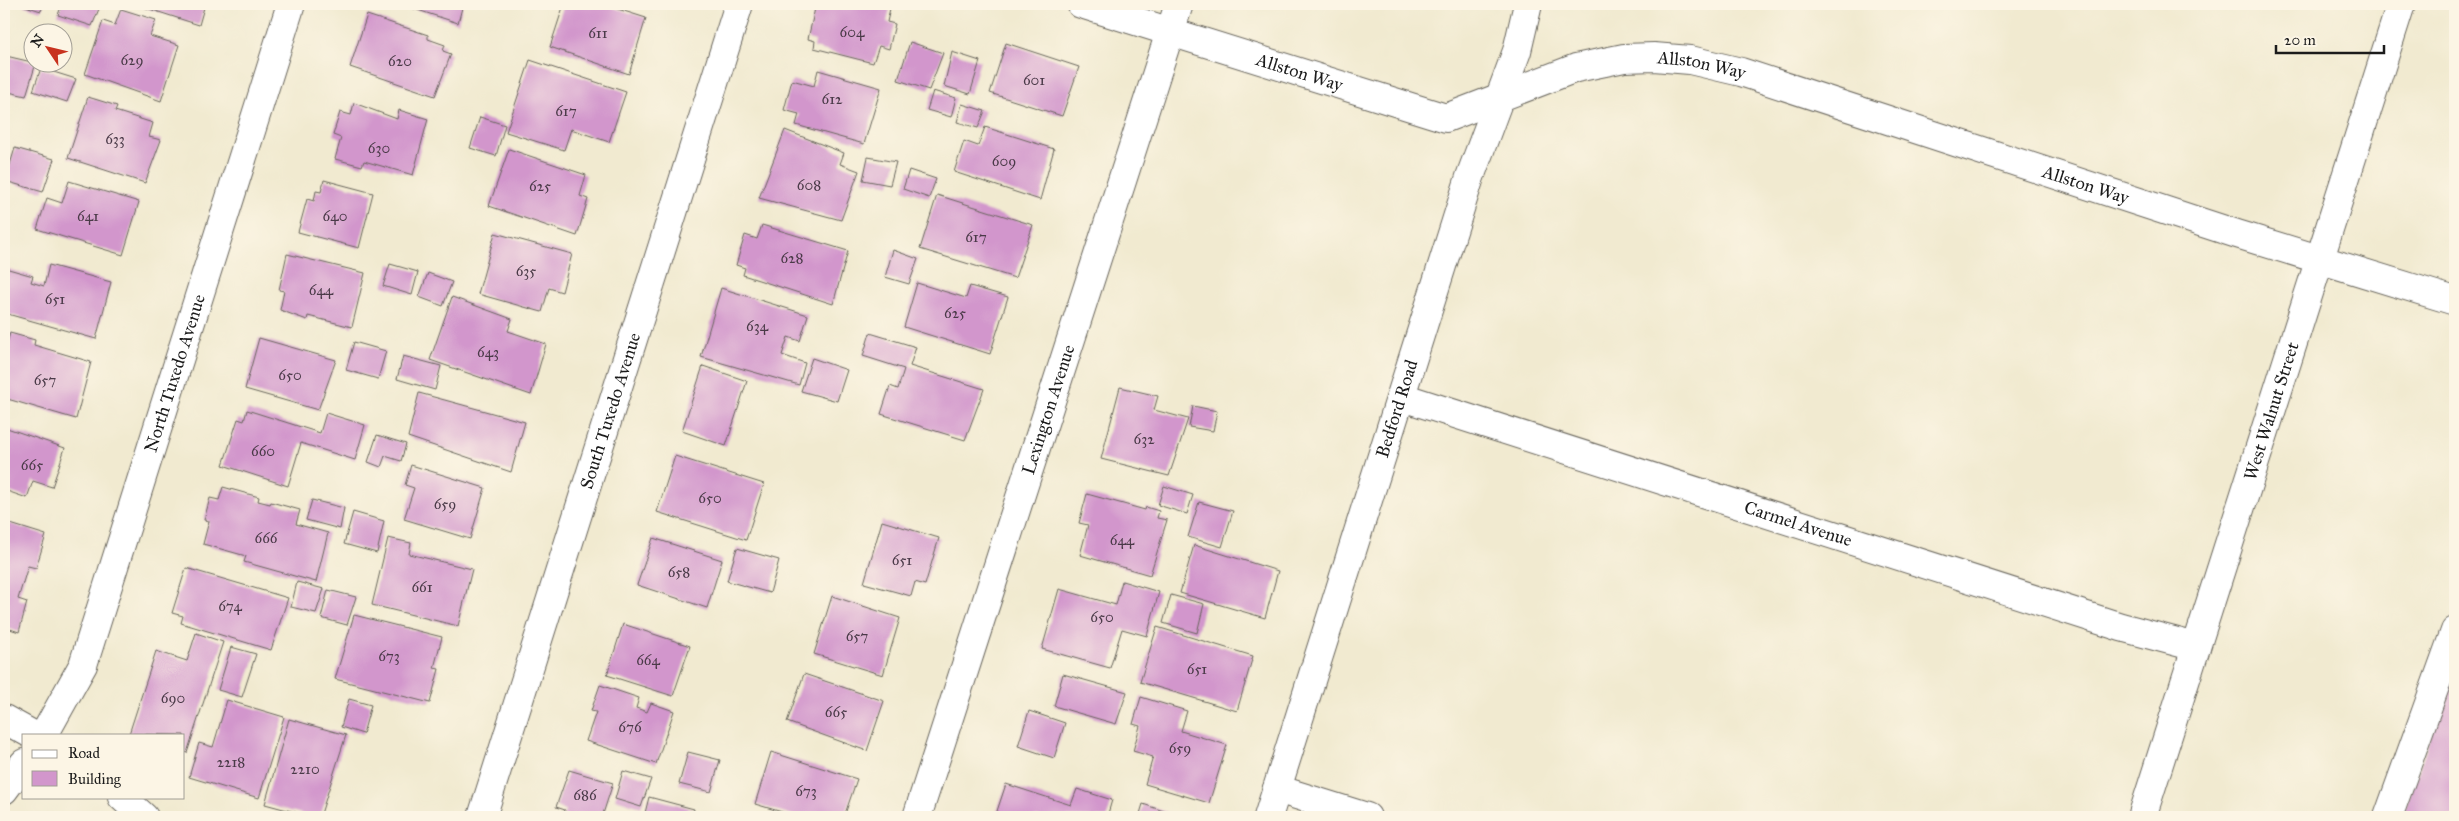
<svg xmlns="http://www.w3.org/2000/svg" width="2459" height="821" viewBox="0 0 2459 821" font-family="'IM FELL Great Primer',serif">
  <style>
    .building { fill: #d296cc }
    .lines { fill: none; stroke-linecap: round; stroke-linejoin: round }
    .minor-casing { stroke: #67645b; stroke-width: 30 }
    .minor { stroke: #fff; stroke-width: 28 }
    .labels { text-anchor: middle; stroke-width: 4; stroke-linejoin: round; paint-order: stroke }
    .number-label { font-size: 15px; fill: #4a3a48 }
    .street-label { font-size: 18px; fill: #1c1c1c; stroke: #fcf5e5 }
  </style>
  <rect width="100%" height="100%" fill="#fcf5e5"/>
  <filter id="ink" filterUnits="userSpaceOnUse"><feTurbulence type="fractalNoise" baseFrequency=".02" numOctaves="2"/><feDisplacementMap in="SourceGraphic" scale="10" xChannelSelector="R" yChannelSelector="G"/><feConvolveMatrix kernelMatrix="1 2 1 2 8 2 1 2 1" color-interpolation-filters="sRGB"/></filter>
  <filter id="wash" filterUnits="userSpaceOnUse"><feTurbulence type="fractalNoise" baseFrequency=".0096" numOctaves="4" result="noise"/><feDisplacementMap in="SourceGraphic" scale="20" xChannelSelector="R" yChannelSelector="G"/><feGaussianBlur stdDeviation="1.12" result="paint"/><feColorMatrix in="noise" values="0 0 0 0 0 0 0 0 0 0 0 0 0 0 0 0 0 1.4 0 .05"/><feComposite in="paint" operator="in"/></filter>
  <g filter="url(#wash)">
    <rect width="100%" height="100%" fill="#f1ead0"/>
    <g id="blocks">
      <g class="building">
        <polygon points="19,4 44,4 41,11"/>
        <polygon points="62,4 101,4 92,26 58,15"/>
        <polygon points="134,4 205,4 199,25"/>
        <polygon points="399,4 463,4 458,23"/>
        <polygon points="564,4 602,4 646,18 629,74 550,47"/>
        <polygon points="816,4 830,7 831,4 891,4 887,22 895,24 889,49 879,46 873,63 814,48 815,41 808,39"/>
        <polygon points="121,9 156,20 150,36 179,45 161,101 85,74 103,21 115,25"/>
        <polygon points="367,15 428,35 428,39 445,45 443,51 451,54 435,96 350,67"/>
        <polygon points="910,42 943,53 929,90 898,80"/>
        <polygon points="1006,43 1079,67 1062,116 990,93"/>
        <polygon points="952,52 980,61 970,94 944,86"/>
        <polygon points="6,56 36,63 26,96 4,91"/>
        <polygon points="530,60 626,92 609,142 571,129 564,150 506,132"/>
        <polygon points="41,68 76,79 67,102 33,91"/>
        <polygon points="818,70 881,88 864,144 796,125 799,114 784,110 792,80 814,86"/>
        <polygon points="933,91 956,98 951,117 927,110"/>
        <polygon points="88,97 117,106 115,111 153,123 149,137 161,140 145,183 68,158"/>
        <polygon points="354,103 397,119 399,110 428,119 413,175 364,161 362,166 335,159 341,138 333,135 340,112 351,115"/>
        <polygon points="962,104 985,111 978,128 957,122"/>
        <polygon points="480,117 505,125 496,156 470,148"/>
        <polygon points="985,127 1054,149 1040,200 954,172 964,141 978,146"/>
        <polygon points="785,130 844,153 840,164 859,171 841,220 759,198"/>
        <polygon points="15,148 54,159 43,192 5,181"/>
        <polygon points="509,149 586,175 580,196 588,199 577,236 489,206"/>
        <polygon points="868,157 896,162 890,185 863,180"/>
        <polygon points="909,170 936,179 929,198 903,189"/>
        <polygon points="324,180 373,193 359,248 298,232 307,199 314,201 316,191 321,192"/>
        <polygon points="69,181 139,202 123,255 37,229 47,198 62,203"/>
        <polygon points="937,195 1033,225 1015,278 920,249"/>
        <polygon points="762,225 848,251 833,304 743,275 745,268 736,265 745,235 757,239"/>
        <polygon points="495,233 572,254 562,292 549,288 542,312 478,294"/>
        <polygon points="893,250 918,259 909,284 885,277"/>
        <polygon points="287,254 365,273 352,327 308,316 307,320 280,310 284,291 279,290"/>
        <polygon points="390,264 418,272 412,295 383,286"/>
        <polygon points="49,265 111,282 96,339 4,313 5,268 33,276 31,282 44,286"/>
        <polygon points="428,273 452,282 443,306 419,297"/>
        <polygon points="917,283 966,298 970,286 1008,297 990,354 904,327"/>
        <polygon points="721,288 808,315 800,341 788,337 782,355 805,363 799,385 701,357"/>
        <polygon points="452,297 512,319 508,331 546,344 531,395 430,360"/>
        <polygon points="10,333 35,340 34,345 91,362 76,419 4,398 4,352"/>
        <polygon points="870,333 916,347 910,366 984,389 965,440 881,414 890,386 898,389 904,369 863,356"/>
        <polygon points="259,338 336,360 318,410 245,389"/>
        <polygon points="354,342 386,351 378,379 346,370"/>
        <polygon points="403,356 441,366 435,390 397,379"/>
        <polygon points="812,358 847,370 837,401 801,391"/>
        <polygon points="703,366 747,381 726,446 682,431"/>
        <polygon points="1120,387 1158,396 1154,410 1188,419 1169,476 1101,459"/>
        <polygon points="419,393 525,422 511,472 408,437"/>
        <polygon points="1193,406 1217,411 1213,431 1189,427"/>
        <polygon points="247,410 320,433 326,413 365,425 355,460 301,443 288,486 223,465 238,419 244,421"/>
        <polygon points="4,427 65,448 52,487 33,481 27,498 4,490 6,462 4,461"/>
        <polygon points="377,435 406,444 401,461 385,456 381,467 368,462"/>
        <polygon points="675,456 764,484 746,540 657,512"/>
        <polygon points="411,465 485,488 470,539 404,519 414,488 405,485"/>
        <polygon points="1164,486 1193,495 1187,514 1158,505"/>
        <polygon points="223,487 259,497 258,501 270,504 271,502 300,510 296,524 328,533 316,582 244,562 246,556 203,544 209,521 204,520 210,498 219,500"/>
        <polygon points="1087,494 1145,510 1146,507 1159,511 1157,518 1167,520 1150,575 1080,555 1088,525 1079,523"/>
        <polygon points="312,500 344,508 340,529 306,520"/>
        <polygon points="1199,502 1233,511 1222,547 1188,537"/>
        <polygon points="353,512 384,521 377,553 344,544"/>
        <polygon points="882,521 939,538 925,585 915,582 911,596 864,583"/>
        <polygon points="4,522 46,535 36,568 28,566 18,599 27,602 19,632 4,627"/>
        <polygon points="388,538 411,543 409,554 472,569 458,626 372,605"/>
        <polygon points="653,538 722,560 707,608 637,585"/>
        <polygon points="1194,545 1278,571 1265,618 1180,593"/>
        <polygon points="737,548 779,560 770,593 727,581"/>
        <polygon points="186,568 288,598 271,650 181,623 183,616 172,613"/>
        <polygon points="1122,581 1159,592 1147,636 1122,629 1110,668 1042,649 1059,589 1116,605"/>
        <polygon points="297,582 324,589 316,613 291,607"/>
        <polygon points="328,590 356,597 347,625 321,618"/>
        <polygon points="1171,595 1204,604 1197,633 1163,623"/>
        <polygon points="832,596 900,618 883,675 814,654"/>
        <polygon points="354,615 442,637 434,668 439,669 430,703 335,679"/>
        <polygon points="623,624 690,646 673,696 607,675"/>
        <polygon points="1157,627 1253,656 1237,711 1140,682"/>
        <polygon points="196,633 223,642 187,753 184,752 184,735 129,734 156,651 187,661"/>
        <polygon points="231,647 256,654 242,697 218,690"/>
        <polygon points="2455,667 2455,817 2402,817"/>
        <polygon points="804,674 884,701 867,751 787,722"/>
        <polygon points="1063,674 1127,692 1116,724 1054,706"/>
        <polygon points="600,685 639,698 636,708 647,712 651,703 674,711 656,764 586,741 596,712 591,711"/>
        <polygon points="1141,697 1187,711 1181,731 1227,745 1209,803 1145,784 1153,757 1133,751 1140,726 1133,724"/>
        <polygon points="349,699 371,705 363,734 341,727"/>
        <polygon points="227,700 284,717 259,798 189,777 199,743 213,747"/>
        <polygon points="1029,711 1065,723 1054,758 1018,746"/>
        <polygon points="289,719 346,735 320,817 313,817 265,804"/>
        <polygon points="688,752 720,760 711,792 679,784"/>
        <polygon points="771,752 857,779 844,817 799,817 755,804"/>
        <polygon points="569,770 613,783 602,817 563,817 565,810 556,807"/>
        <polygon points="623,771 651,779 641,807 615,799"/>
        <polygon points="1006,784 1071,805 1077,789 1112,800 1107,817 995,817"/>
        <polygon points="649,797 694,809 692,817 644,817"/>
        <polygon points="1143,804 1181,817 1139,817"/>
      </g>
    </g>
  </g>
  <g filter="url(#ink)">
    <use href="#blocks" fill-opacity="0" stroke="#67645b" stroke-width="1"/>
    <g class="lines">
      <g class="minor-casing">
        <g id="minor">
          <path id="s1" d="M 1081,4 L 1446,118 L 1576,68 L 1624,58 L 1654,57 L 1690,60 L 1741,72 L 2237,234 L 2455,301"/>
          <path id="s2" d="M 1402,397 L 2121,627 L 2196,647"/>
          <polyline points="4,719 33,735"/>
          <path id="s3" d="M 44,735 L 83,665 L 291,4"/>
          <polyline points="1277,789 1367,817"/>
          <polyline points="4,790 24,763"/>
          <polyline points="122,797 144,817"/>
          <path id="s4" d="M 482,817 L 739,4"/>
          <path id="s5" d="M 917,817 L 1179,4"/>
          <path id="s6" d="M 1268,817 L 1470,177 L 1517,51 L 1528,4"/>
          <path id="s7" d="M 2142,817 L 2401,4"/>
          <polyline points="2388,817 2455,631"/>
        </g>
      </g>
      <use href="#minor" class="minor"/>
    </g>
  </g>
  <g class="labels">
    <g class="number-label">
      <text x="852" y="37">604</text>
      <text x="598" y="38">611</text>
      <text x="132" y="65">629</text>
      <text x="400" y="66">620</text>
      <text x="1034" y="85">601</text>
      <text x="832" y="104">612</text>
      <text x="566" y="116">617</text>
      <text x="115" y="144">633</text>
      <text x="379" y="153">630</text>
      <text x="1004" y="166">609</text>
      <text x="809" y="190">608</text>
      <text x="540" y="191">625</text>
      <text x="88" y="221">641</text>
      <text x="335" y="221">640</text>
      <text x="976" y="242">617</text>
      <text x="792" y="263">628</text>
      <text x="526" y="276">635</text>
      <text x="321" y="295">644</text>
      <text x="55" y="304">651</text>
      <text x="955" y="318">625</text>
      <text x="757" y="331">634</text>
      <text x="488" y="357">643</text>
      <text x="290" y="380">650</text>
      <text x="45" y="385">657</text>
      <text x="1144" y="444">632</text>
      <text x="263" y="456">660</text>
      <text x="32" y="470">665</text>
      <text x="710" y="503">650</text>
      <text x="445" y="509">659</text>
      <text x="266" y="543">666</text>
      <text x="1122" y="545">644</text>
      <text x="902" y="565">651</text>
      <text x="679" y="577">658</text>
      <text x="422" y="592">661</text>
      <text x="230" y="611">674</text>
      <text x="1102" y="622">650</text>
      <text x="857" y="641">657</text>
      <text x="389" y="661">673</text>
      <text x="648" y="665">664</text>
      <text x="1197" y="674">651</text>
      <text x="173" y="703">690</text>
      <text x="836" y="717">665</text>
      <text x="630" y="732">676</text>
      <text x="1180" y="753">659</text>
      <text x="231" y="767">2218</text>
      <text x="305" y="774">2210</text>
      <text x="806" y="796">673</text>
      <text x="585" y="800">686</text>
    </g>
    <g class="street-label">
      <text dy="6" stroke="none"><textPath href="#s1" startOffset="649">Allston Way</textPath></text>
      <text dy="6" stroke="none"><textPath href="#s1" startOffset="229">Allston Way</textPath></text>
      <text dy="6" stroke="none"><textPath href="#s1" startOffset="1052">Allston Way</textPath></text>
      <text dy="6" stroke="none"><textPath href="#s3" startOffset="386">North Tuxedo Avenue</textPath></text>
      <text dy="6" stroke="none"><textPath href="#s6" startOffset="428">Bedford Road</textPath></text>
      <text dy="6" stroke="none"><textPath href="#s7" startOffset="426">West Walnut Street</textPath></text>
      <text dy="6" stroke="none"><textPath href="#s4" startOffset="426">South Tuxedo Avenue</textPath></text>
      <text dy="6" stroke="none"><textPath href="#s5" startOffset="428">Lexington Avenue</textPath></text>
      <text dy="6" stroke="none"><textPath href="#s2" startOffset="416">Carmel Avenue</textPath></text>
    </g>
  </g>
  <rect width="2459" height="821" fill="none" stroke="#fcf5e5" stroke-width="20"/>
  <rect x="22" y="734" width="162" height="65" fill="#fcf5e5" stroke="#a29e95"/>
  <rect x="32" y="750" width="25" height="8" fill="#ffffff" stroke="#a29e95"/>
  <text x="68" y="758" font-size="15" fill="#1c1c1c">Road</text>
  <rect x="32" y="771" width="25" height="15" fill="#d296cc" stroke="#a29e95"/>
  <text x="68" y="784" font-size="15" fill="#1c1c1c">Building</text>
  <g transform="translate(48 48) rotate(305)"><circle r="24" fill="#fcf5e5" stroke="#a29e95"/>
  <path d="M0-4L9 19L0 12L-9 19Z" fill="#c8321e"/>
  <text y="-8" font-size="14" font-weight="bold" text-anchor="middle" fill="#1c1c1c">N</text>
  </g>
  <path d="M2276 45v8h108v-8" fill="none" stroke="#1c1c1c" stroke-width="2.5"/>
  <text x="2284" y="45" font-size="15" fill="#1c1c1c" stroke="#fcf5e5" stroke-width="4" paint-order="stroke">20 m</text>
</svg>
